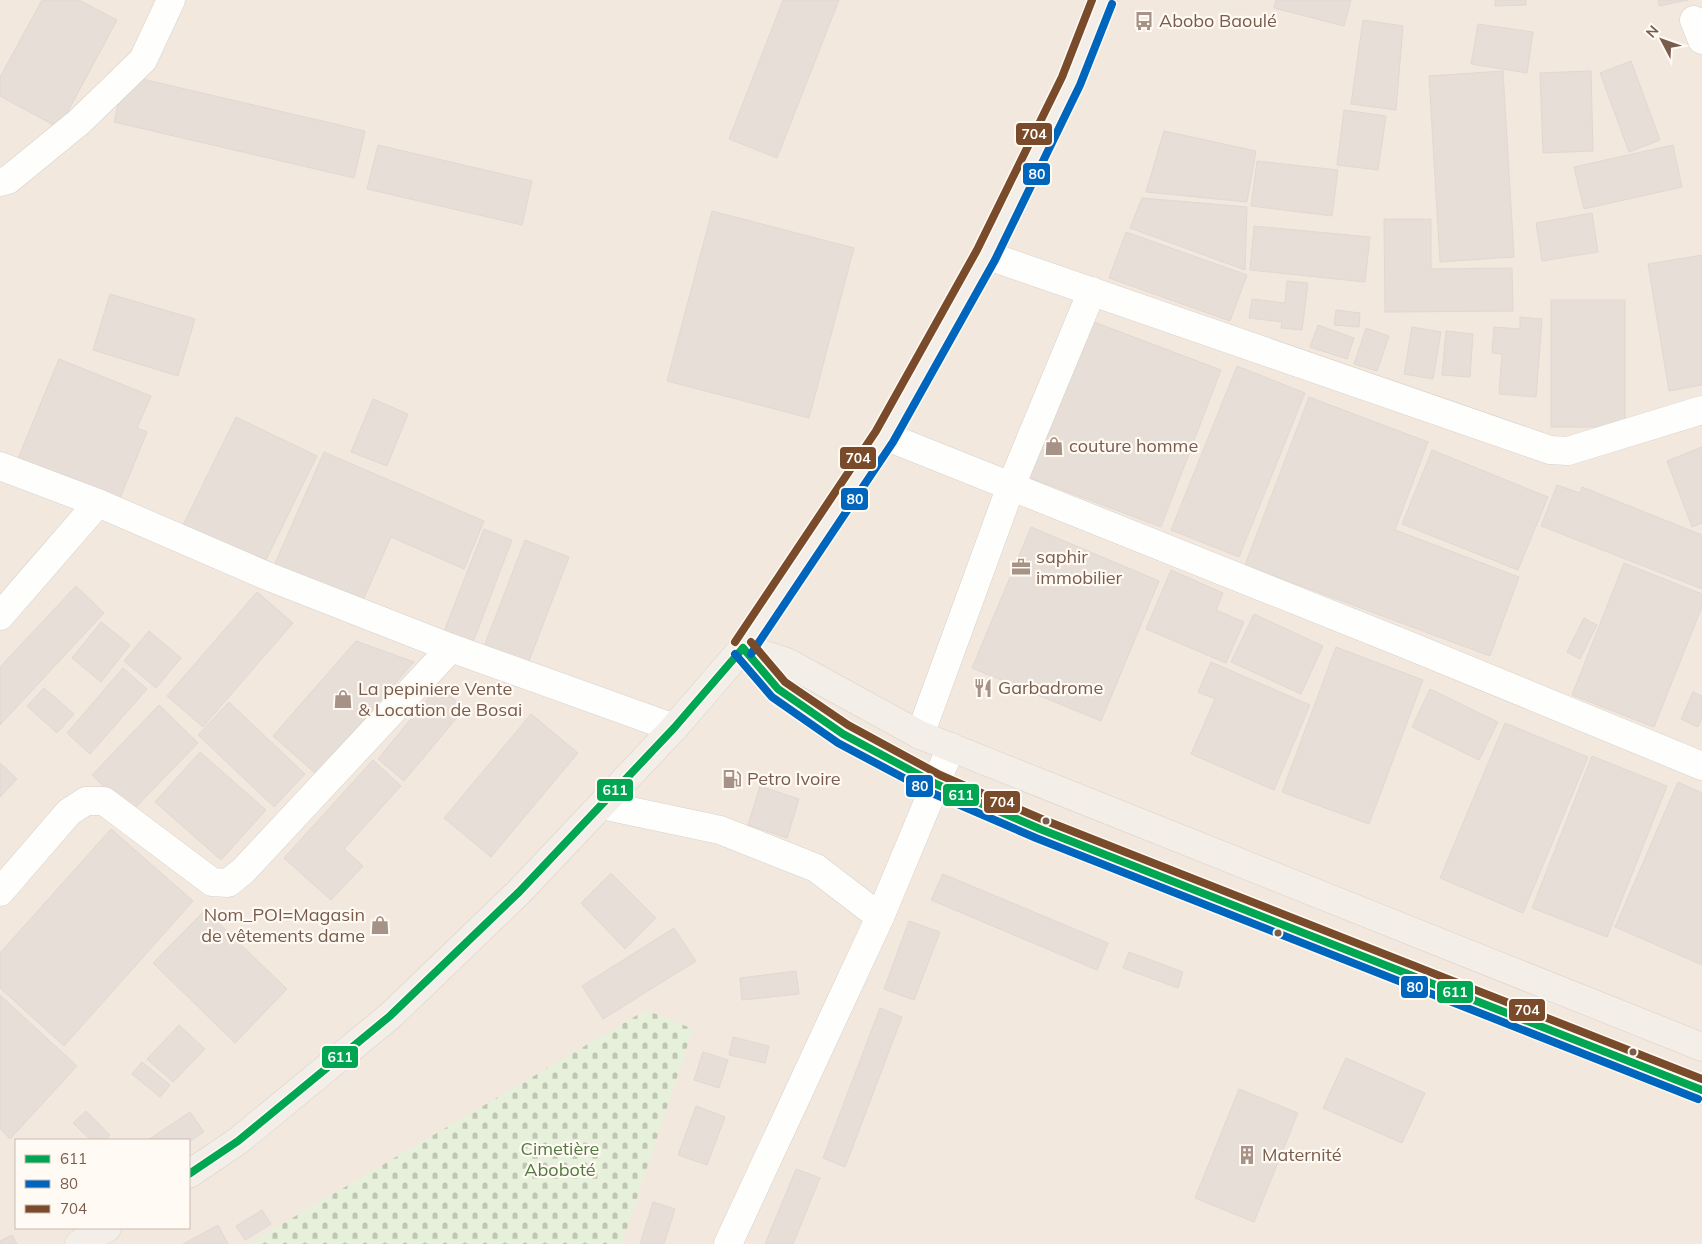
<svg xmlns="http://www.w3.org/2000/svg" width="1702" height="1244" viewBox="0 0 1702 1244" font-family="Mulish,sans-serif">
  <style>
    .residential { fill: #f2e8de; fill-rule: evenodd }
    .cemetery { fill: url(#cemetery-stones) }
    .building { fill: #e6ded7; stroke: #e2d8d2 }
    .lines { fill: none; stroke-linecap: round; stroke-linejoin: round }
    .minor-casing { stroke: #d7d1cb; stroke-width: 29 }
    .major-casing { stroke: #dad1cc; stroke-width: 29 }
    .minor { stroke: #fefefd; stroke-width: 28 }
    .major { stroke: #f3eee8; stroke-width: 28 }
    .bus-1-casing { stroke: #fffaf3; stroke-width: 11 }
    .bus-2-casing { stroke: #fffaf3; stroke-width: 11 }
    .bus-3-casing { stroke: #fffaf3; stroke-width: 11 }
    .bus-1 { stroke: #00a651; stroke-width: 8 }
    .bus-2 { stroke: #0065bd; stroke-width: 8 }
    .bus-3 { stroke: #7a4b2a; stroke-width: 8 }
    .bus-dot { fill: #7a5c4d; stroke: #fffaf3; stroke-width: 2 }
    .labels { text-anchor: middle; stroke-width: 4.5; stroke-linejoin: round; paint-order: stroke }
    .poi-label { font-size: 18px; fill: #7a5c4d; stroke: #fffaf3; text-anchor: start }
    .park-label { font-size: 18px; fill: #537a41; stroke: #fffaf3 }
    .line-badge { stroke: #fffaf3; stroke-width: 2 }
    .badge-label { font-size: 14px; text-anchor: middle; font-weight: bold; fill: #fff }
  </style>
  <defs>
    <pattern id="cemetery-stones" width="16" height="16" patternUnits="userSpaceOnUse" patternTransform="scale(1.25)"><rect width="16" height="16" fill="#e7f0db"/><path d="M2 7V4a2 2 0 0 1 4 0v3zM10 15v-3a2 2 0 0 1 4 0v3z" fill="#c0c6b4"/></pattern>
  </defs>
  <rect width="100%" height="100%" fill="#f9f5f0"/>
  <path class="residential" d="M 0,0 L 1702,0 L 1702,1244 L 0,1244 ZM 16,1140 L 189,1140 L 189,1228 L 16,1228 Z"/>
  <polygon class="cemetery" points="646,1010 693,1029 622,1244 248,1244"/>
  <g class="building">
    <polygon points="42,0 79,0 117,20 59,128 0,96 0,77"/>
    <polygon points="783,0 839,0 777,158 729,139"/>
    <polygon points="1276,0 1351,0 1344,26 1274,8"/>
    <polygon points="1495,0 1526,0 1526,5 1495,6"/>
    <polygon points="1658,0 1688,0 1659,6"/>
    <polygon points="1363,20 1403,26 1396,110 1351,104"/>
    <polygon points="1478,24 1533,32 1527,73 1471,64"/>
    <polygon points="1631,61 1660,140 1629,152 1600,73"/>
    <polygon points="1503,71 1514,257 1440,262 1429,76"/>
    <polygon points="1591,71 1593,151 1543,153 1540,73"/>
    <polygon points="125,75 365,131 354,178 114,122"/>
    <polygon points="1344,110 1386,116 1378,170 1337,165"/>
    <polygon points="1164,131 1256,151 1247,202 1146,192"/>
    <polygon points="378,145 532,181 522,225 367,189"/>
    <polygon points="1673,145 1682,187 1584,209 1574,167"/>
    <polygon points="1257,161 1338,170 1332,216 1251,206"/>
    <polygon points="1142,198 1247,207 1245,270 1130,228"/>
    <polygon points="712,211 854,248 809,418 667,381"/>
    <polygon points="1592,213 1598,252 1542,261 1536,223"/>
    <polygon points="1384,219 1431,219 1431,269 1512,268 1513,311 1385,312"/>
    <polygon points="1254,226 1370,237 1365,282 1250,270"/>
    <polygon points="1126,232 1247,275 1230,321 1109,278"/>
    <polygon points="1702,255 1702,385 1669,391 1648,264"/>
    <polygon points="1287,281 1308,283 1302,330 1281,328 1282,322 1249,318 1252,299 1285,303"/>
    <polygon points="110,294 195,319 178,376 93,350"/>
    <rect x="1551" y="300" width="74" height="127"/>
    <polygon points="1336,310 1360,313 1359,327 1334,325"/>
    <polygon points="1520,317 1542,319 1536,397 1499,394 1502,354 1492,353 1494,327 1520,329"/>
    <polygon points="1086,319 1221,370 1161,527 1025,476"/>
    <polygon points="1318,325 1354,338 1347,359 1310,347"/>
    <polygon points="1412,327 1441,332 1433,379 1404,374"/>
    <polygon points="1366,328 1389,336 1377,371 1354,364"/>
    <polygon points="1446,331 1473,334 1470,377 1442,375"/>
    <polygon points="59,359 151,396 137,428 147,432 118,503 17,461"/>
    <polygon points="1237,366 1305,393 1239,557 1171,530"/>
    <polygon points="1309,397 1428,442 1395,530 1519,577 1490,656 1245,565"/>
    <polygon points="373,399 408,414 387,466 351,452"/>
    <polygon points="236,417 317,456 262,568 181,529"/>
    <polygon points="1702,447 1702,523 1692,527 1667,461"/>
    <polygon points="1432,450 1548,497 1518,570 1402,524"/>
    <polygon points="324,452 484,521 464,569 391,537 360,607 272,570"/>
    <polygon points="1557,485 1580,493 1582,487 1702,535 1702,589 1541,526"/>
    <polygon points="1031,527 1159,581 1101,721 972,668"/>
    <polygon points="484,529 512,540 472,645 443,634"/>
    <polygon points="525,540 569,557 527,666 483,649"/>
    <polygon points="1624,563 1702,594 1702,607 1654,727 1572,695"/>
    <polygon points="1171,570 1223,593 1216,610 1244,622 1226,663 1146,629"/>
    <polygon points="76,586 104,613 0,725 0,667"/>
    <polygon points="257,592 293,623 203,727 167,696"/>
    <polygon points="1254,614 1323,646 1301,694 1231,662"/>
    <polygon points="1584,618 1597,625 1580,659 1567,652"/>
    <polygon points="101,622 130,645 101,682 72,658"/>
    <polygon points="149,631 181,658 156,688 124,661"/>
    <polygon points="356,641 414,662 316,774 273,736"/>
    <polygon points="1336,647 1423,680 1369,824 1282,792"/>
    <polygon points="1211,662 1310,705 1274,790 1191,754 1215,699 1198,692"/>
    <polygon points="123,668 147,689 90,754 67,733"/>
    <polygon points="438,686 465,708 404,781 378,759"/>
    <polygon points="44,688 74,714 57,733 27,706"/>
    <polygon points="1430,689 1498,722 1479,760 1412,727"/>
    <polygon points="1693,692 1702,696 1702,718 1698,727 1681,719"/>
    <polygon points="229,702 305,774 274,807 198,735"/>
    <polygon points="159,705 198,743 130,813 92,775"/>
    <polygon points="531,714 578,753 491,857 444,818"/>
    <polygon points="1505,723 1588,757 1523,913 1440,878"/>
    <polygon points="200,752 266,810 221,860 155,802"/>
    <polygon points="1592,756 1667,786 1607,937 1532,908"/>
    <polygon points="373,760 401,786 344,849 363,866 331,900 284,858"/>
    <polygon points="0,763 17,779 0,797"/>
    <polygon points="1678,782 1702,793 1702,965 1615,927"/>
    <polygon points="760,786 799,799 787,838 748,825"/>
    <polygon points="111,829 193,901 64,1046 0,988 0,953"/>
    <polygon points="611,873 656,918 625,949 581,903"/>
    <polygon points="943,874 1108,943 1097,970 931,900"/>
    <polygon points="205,910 287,989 235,1043 153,963"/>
    <polygon points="909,921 940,932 914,1000 884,989"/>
    <polygon points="674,928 696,961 603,1019 582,986"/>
    <polygon points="1129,952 1183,972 1178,988 1123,968"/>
    <polygon points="796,971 799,994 742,1000 740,978"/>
    <polygon points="0,995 77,1066 10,1139 0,1129"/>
    <polygon points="880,1008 902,1017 845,1167 823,1158"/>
    <polygon points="179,1025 205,1049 173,1082 147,1059"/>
    <polygon points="733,1037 769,1046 765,1063 729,1055"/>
    <polygon points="703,1052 728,1060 719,1088 694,1080"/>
    <polygon points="1346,1058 1425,1093 1402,1143 1323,1108"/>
    <polygon points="142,1062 170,1085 160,1097 132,1074"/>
    <polygon points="1239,1089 1298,1113 1254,1222 1195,1198"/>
    <polygon points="696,1106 725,1117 707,1165 678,1155"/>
    <polygon points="86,1111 110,1135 105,1140 91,1140 73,1123"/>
    <polygon points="190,1112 204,1132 189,1142 189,1140 148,1140"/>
    <polygon points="796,1169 820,1178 793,1244 765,1244"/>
    <polygon points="653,1202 675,1209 664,1244 640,1244"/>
    <polygon points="262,1210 271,1224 245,1240 236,1226"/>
    <polygon points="218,1225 228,1244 183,1244"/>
    <polygon points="12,1235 17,1244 0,1244 0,1241"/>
  </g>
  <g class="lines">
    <g class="minor-casing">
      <g id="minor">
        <polyline points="1694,20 1702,40"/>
        <polyline points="0,182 8,180 79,122 143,60 171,0"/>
        <polyline points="986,255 1550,450 1568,451 1702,410"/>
        <polyline points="885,436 1405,644 1702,766"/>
        <polyline points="0,466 98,503"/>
        <polyline points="0,616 98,503 267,576 451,648 674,728"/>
        <polyline points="920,735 1011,486 1092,291"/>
        <polyline points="602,805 720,830 816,868 880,917"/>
        <polyline points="0,892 69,812 86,801 104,801 212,882 228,883 243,871 451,648"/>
        <polyline points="728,1244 880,917 951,747"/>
      </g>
    </g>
    <g class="major-casing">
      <g id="major">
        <polyline points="743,648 778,689 843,734 936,784 1040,829 1702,1090"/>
        <polyline points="743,648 787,662 920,735 1702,1047"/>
        <polyline points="189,1174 238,1141 390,1016 519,892 674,728 743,648 885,436 986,255 1071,81 1103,0"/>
        <polyline points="79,1244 107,1228"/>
      </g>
    </g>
    <use href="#minor" class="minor"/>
    <use href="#major" class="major"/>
    <g class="bus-1-casing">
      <g id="bus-1">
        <polyline points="743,648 778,689 843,734 936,784 1040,829 1702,1090"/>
        <polyline points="189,1174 238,1141 390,1016 519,892 674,728 743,648"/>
      </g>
    </g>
    <g class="bus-2-casing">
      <g id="bus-2">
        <polyline points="735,654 772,697 838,743 932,793 1036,838 1698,1099"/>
        <polyline points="751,654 893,442 995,260 1080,85 1112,4"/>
      </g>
    </g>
    <g class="bus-3-casing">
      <g id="bus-3">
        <polyline points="735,642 876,431 977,250 1062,77 1092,0"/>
        <polyline points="751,642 785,682 848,725 940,775 1044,820 1702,1079"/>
      </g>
    </g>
    <use href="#bus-1" class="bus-1"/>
    <use href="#bus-2" class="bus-2"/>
    <use href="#bus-3" class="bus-3"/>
  </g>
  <defs>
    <g id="bus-bare" transform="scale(1.5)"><path d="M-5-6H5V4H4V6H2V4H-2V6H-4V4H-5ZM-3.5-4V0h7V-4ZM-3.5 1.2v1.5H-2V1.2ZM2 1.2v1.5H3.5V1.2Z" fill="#a69286" stroke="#fffaf3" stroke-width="2.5" paint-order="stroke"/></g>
    <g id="shop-bare" transform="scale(1.5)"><path d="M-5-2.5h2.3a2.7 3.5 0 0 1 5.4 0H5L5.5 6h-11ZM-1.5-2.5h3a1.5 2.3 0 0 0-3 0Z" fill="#a69286" stroke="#fffaf3" stroke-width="2.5" paint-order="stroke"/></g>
    <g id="office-bare" transform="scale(1.5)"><path d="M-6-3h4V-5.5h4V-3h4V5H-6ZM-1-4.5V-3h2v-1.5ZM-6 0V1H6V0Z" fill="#a69286" stroke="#fffaf3" stroke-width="2.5" paint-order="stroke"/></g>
    <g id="restaurant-bare" transform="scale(1.5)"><path d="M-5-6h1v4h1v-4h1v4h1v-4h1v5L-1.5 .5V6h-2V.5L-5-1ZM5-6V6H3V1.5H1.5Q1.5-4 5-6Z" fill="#a69286" stroke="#fffaf3" stroke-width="2.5" paint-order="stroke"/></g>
    <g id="fuel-bare" transform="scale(1.5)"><path d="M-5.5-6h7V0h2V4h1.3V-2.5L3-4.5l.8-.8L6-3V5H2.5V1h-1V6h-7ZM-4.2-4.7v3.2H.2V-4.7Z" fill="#a69286" stroke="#fffaf3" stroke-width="2.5" paint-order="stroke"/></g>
    <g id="building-bare" transform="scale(1.5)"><path d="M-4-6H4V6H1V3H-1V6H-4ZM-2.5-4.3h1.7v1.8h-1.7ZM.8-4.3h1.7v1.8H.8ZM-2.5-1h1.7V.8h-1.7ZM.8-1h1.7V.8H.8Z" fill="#a69286" stroke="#fffaf3" stroke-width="2.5" paint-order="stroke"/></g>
  </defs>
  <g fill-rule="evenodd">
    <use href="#bus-bare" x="1144" y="21"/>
    <use href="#shop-bare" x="1054" y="446"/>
    <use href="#office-bare" x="1021" y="567"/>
    <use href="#restaurant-bare" x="983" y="688"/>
    <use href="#shop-bare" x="343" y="699"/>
    <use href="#fuel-bare" x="732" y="779"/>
    <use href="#shop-bare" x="380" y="925"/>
    <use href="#building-bare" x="1247" y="1155"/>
  </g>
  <g class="bus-dot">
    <circle cx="1046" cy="821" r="4.5"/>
    <circle cx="1278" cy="933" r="4.5"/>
    <circle cx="1633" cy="1052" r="4.5"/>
  </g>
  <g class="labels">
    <g class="poi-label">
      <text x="1159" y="27">Abobo Baoulé</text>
      <text x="1069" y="452">couture homme</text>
      <text x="1036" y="563">saphir<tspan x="1036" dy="21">immobilier</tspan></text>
      <text x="998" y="694">Garbadrome</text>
      <text x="358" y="695">La pepiniere Vente<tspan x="358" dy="21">&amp; Location de Bosai</tspan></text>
      <text x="747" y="785">Petro Ivoire</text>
      <text x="365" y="921" text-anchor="end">Nom_POI=Magasin<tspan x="365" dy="21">de vêtements dame</tspan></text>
      <text x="1262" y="1161">Maternité</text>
    </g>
    <g class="park-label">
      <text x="560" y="1155">Cimetière<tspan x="560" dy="21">Aboboté</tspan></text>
    </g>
  </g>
  <g class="line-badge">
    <rect x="1015" y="122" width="38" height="24" rx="5" fill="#7a4b2a"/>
    <rect x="1022" y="162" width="29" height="24" rx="5" fill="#0065bd"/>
    <rect x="839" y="446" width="38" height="24" rx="5" fill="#7a4b2a"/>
    <rect x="840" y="487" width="29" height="24" rx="5" fill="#0065bd"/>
    <rect x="905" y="774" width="29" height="24" rx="5" fill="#0065bd"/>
    <rect x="596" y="778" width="38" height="24" rx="5" fill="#00a651"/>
    <rect x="942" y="783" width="38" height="24" rx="5" fill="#00a651"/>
    <rect x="983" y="790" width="38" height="24" rx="5" fill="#7a4b2a"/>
    <rect x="1400" y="975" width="29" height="24" rx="5" fill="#0065bd"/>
    <rect x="1436" y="980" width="38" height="24" rx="5" fill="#00a651"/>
    <rect x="1508" y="998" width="38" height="24" rx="5" fill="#7a4b2a"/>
    <rect x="321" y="1045" width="38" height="24" rx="5" fill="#00a651"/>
  </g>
  <g class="badge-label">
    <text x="1034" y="139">704</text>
    <text x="1037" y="179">80</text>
    <text x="858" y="463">704</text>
    <text x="855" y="504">80</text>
    <text x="920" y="791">80</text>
    <text x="615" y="795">611</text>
    <text x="961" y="800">611</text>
    <text x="1002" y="807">704</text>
    <text x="1415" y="992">80</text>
    <text x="1455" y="997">611</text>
    <text x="1527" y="1015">704</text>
    <text x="340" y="1062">611</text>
  </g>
  <rect x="15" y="1139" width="175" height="90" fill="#fffaf3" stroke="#cabbb1"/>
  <rect x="25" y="1155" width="25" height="8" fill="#00a651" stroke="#cabbb1"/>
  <text x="60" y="1164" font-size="15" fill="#7a5c4d">611</text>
  <rect x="25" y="1180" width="25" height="8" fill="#0065bd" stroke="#cabbb1"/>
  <text x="60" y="1189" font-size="15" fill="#7a5c4d">80</text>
  <rect x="25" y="1205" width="25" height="8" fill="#7a4b2a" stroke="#cabbb1"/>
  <text x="60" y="1214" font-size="15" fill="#7a5c4d">704</text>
  <g transform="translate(1662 40) rotate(311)" stroke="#fffaf3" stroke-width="4" paint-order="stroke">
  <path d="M0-4L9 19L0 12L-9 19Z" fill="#7a5c4d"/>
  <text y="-8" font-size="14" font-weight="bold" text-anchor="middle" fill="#7a5c4d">N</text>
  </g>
</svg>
